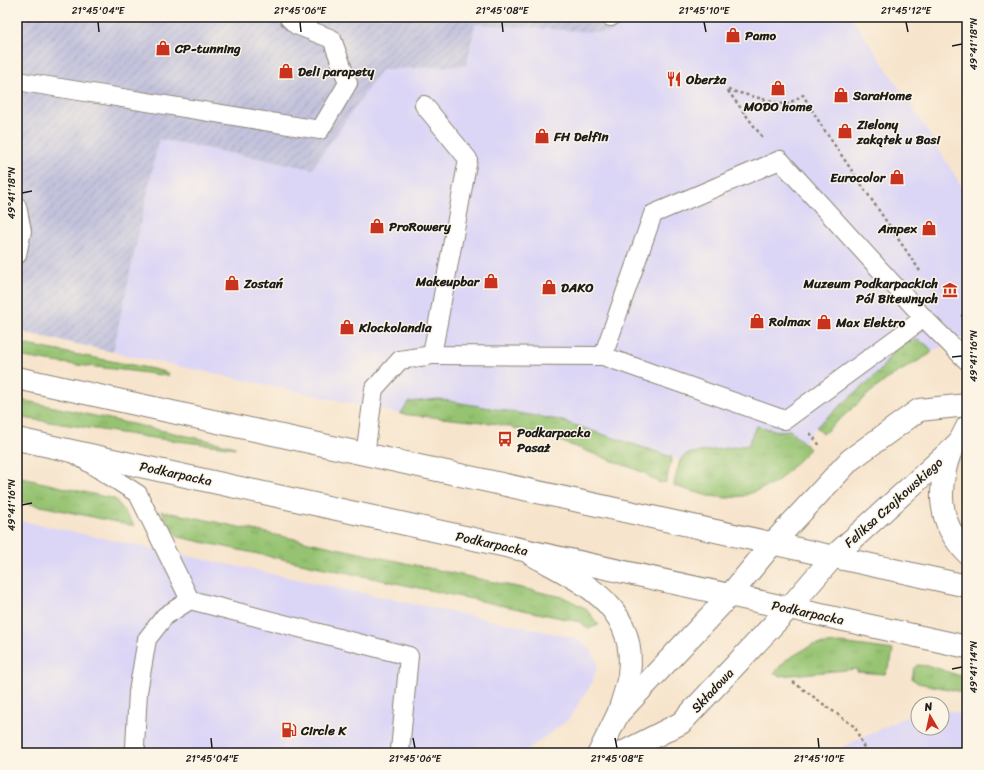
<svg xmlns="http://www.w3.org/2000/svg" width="984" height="770" viewBox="0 0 984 770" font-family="Sriracha,sans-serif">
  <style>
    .built { fill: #dcd6f6 }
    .industrial { fill: url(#industrial-furrows) }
    .grass { fill: url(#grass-tufts); stroke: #587046 }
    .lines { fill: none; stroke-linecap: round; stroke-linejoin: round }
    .service-casing { stroke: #8a8074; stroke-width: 20 }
    .tertiary-casing { stroke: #8a8074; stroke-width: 24 }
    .primary-casing { stroke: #8a8074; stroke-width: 24 }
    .path { stroke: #8a8074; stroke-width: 2.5; stroke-dasharray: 3 3; stroke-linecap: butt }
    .service { stroke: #fff; stroke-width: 18 }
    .tertiary { stroke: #fff; stroke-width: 22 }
    .primary { stroke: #fff; stroke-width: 22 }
    .ticks { fill: none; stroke: #1c1c1c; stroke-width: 1.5 }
    .labels { text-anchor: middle; stroke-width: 3; stroke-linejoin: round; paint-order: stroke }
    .poi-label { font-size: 13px; font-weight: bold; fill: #1c1c1c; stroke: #fcf5e5; text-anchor: start }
    .street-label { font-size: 13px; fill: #1c1c1c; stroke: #fcf5e5 }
    .neatline { fill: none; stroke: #1c1c1c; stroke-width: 1.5 }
    .ticks-label { font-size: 10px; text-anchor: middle; fill: #1c1c1c }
  </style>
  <defs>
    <pattern id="industrial-furrows" width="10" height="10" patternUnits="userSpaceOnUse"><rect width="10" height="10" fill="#c2c2dc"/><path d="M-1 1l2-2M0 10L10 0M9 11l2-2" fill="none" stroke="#a6a6bc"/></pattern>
    <pattern id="grass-tufts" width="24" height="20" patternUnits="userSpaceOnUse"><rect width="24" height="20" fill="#95c371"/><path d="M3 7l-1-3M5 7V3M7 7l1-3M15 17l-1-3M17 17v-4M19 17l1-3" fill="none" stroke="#80a761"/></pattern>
  </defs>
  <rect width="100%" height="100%" fill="#fcf5e5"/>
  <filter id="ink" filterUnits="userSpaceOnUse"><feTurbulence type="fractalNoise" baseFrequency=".025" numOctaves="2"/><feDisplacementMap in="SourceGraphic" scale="8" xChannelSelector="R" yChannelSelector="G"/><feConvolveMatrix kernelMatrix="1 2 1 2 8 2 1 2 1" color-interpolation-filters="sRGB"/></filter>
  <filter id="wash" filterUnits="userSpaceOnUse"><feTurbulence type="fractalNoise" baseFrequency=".012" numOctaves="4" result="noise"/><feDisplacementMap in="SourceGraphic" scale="16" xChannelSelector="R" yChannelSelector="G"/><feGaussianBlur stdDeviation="0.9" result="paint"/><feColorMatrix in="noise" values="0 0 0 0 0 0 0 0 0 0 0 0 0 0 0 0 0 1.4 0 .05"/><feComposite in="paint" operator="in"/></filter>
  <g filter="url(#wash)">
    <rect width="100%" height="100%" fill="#f7e4cc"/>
    <g class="built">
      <polygon points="635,17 851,17 911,105 967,195 967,336 932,351 927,345 893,352 879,372 816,427 803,443 790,431 778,431 756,427 748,445 686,454 680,460 559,420 438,399 409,402 400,414 113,352 159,139 312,169 381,69 467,65 474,24 608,32"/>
      <polygon points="17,520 576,638 591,649 598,664 591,685 568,720 523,753 17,753"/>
      <polygon points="942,709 967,715 967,753 830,753 918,711 918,728 942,728"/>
    </g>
    <polygon class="industrial" points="17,17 635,17 608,33 475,24 467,65 381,70 312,169 159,139 113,352 17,331"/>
    <g class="grass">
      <polygon points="918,340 927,345 932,351 930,354 890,377 872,391 823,434 816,427 879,372 898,346 905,342"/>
      <path d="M 18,342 L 25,344 L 27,345 L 153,369 L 168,373 L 169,375 L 167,376 C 118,368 68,366 19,356 Z"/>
      <polygon points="17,399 215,442 235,447 235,448 153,438 17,417"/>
      <path d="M 438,399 L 559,420 L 672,457 L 666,482 C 658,485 652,478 645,473 L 544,435 L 492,423 L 400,414 L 409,402 Z"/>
      <polygon points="756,426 778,431 790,430 810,449 776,483 743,496 727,498 709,496 674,486 674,483 680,460 686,454 748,445"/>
      <polygon points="17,477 115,499 135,526 17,501"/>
      <polygon points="161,511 202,519 563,597 585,608 599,625 588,629 580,622 178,537"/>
      <polygon points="841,643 893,650 891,661 885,674 857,672 857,669 779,676 774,673 786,660 812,645"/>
      <polygon points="917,665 930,666 967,678 967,693 918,683 912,679 914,668"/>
    </g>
  </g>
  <g filter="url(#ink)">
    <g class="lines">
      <g class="service-casing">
        <g id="service">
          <polyline points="610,17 611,17"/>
          <polyline points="17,81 320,130 348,83 332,39 296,25 288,17"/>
          <polyline points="424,105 468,159 432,355 603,356"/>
          <polyline points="17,206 22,231 17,255"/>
          <polyline points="924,318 785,420 603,356 653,214 780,160 924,318 967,361"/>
          <polyline points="75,454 138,494 190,600"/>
          <polyline points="365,455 374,389 400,360 432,355"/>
          <polyline points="137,753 135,746 138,692 147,639 165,616 190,600 409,656 400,750 402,753"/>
        </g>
      </g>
      <g class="tertiary-casing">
        <g id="tertiary">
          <path d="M 951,450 C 937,488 937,522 967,553"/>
          <path d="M 531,554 C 582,582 638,605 629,675 C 627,688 623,699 619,711"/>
          <polyline points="599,753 618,714 730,595 773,543 850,460 919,410 967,405"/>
          <polyline points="622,753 681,723 789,608 833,557 951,450 960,441 967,427"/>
        </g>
      </g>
      <g class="primary-casing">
        <g id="primary">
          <polyline points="17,378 967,586"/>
          <polyline points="17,439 967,647"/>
        </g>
      </g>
      <g class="path">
        <polyline points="728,90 786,105 803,95 823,128 920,271"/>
        <polyline points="728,91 763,138"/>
        <polyline points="961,315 967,319"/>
        <polyline points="810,433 821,447"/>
        <polyline points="793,682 855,727 866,753"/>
      </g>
      <use href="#service" class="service"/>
      <use href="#tertiary" class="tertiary"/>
      <use href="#primary" class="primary"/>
    </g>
  </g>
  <path class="ticks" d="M 98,22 L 99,32M 300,22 L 301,32M 502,22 L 503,32M 704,22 L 706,32M 906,22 L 908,32M 952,46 L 962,44M 22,193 L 32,191M 952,357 L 962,356M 22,505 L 32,503M 952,669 L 962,667M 211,738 L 212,748M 413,738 L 415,748M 615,738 L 617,748M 818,738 L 819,748"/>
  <defs>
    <g id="shop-bare" transform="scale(1.2)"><path d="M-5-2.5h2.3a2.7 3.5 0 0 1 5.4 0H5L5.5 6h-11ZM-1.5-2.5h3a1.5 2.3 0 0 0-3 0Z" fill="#c8321e" stroke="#fcf5e5" stroke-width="2.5" paint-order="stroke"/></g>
    <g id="restaurant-bare" transform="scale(1.2)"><path d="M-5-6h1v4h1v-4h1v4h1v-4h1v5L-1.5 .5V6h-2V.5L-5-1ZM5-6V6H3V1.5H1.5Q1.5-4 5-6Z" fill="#c8321e" stroke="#fcf5e5" stroke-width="2.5" paint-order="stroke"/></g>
    <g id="museum-bare" transform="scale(1.2)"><path d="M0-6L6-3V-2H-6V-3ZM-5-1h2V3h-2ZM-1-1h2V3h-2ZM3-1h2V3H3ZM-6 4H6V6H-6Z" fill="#c8321e" stroke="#fcf5e5" stroke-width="2.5" paint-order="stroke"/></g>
    <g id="bus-bare" transform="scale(1.2)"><path d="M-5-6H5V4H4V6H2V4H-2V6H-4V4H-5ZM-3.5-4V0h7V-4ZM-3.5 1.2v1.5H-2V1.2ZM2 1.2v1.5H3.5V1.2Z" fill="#c8321e" stroke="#fcf5e5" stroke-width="2.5" paint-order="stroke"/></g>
    <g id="fuel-bare" transform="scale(1.2)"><path d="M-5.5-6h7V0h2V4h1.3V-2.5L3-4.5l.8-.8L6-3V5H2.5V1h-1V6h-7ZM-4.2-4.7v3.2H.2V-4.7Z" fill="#c8321e" stroke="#fcf5e5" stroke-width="2.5" paint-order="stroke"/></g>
  </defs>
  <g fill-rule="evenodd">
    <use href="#shop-bare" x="733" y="35"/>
    <use href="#shop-bare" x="163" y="48"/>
    <use href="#shop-bare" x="286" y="71"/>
    <use href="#restaurant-bare" x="674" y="79"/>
    <use href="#shop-bare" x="778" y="88"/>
    <use href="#shop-bare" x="841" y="95"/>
    <use href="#shop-bare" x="845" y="131"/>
    <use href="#shop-bare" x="542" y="136"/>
    <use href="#shop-bare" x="897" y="177"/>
    <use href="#shop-bare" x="377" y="226"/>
    <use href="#shop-bare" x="929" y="228"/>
    <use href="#shop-bare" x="491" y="281"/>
    <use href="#shop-bare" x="232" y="283"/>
    <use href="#shop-bare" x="549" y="287"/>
    <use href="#museum-bare" x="950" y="290"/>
    <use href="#shop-bare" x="757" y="321"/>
    <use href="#shop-bare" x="824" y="322"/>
    <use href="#shop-bare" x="347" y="327"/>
    <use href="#bus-bare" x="505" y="439"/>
    <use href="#fuel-bare" x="289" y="730"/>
  </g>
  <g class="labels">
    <g class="poi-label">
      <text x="745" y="40">Pamo</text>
      <text x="175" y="53">CP-tunning</text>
      <text x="298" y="76">Deli parapety</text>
      <text x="686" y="84">Oberża</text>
      <text x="853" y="100">SaraHome</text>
      <text x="778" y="111" text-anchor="middle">MODO home</text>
      <text x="857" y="129">Zielony<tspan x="857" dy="15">zakątek u Basi</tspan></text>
      <text x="554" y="141">FH Delfin</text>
      <text x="885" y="182" text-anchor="end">Eurocolor</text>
      <text x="389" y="231">ProRowery</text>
      <text x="917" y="233" text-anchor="end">Ampex</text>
      <text x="479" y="286" text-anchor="end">Makeupbar</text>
      <text x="244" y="288">Zostań</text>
      <text x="938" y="288" text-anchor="end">Muzeum Podkarpackich<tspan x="938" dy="15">Pól Bitewnych</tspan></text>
      <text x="561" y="292">DAKO</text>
      <text x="769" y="326">Rolmax</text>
      <text x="836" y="327">Max Elektro</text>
      <text x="359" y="332">Klockolandia</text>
      <text x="517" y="437">Podkarpacka<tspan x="517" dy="15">Pasaż</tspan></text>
      <text x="301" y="735">Circle K</text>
    </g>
    <g class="street-label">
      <text transform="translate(176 473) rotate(12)" y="5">Podkarpacka</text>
      <text transform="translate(893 502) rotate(-42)" y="5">Feliksa Czajkowskiego</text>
      <text transform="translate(492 543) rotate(12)" y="5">Podkarpacka</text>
      <text transform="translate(808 612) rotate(12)" y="5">Podkarpacka</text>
      <text transform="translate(712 690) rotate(-47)" y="5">Składowa</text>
    </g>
  </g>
  <rect width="984" height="770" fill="none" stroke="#fcf5e5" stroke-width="44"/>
  <g transform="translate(930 716) rotate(351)"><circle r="19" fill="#fcf5e5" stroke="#a29e95"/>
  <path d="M0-3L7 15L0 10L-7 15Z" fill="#c8321e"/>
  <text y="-6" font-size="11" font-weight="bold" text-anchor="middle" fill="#1c1c1c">N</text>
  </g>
  <rect x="22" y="22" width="940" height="726" class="neatline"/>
  <g class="ticks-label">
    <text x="98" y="14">21°45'04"E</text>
    <text x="300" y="14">21°45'06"E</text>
    <text x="502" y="14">21°45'08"E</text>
    <text x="704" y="14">21°45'10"E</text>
    <text x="906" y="14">21°45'12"E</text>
    <text transform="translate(973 44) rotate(-90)" y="4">49°41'18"N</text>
    <text transform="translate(11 193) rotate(-90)" y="4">49°41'18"N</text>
    <text transform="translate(973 356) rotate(-90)" y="4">49°41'16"N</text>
    <text transform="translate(11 505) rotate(-90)" y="4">49°41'16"N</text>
    <text transform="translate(973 667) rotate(-90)" y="4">49°41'14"N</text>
    <text x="212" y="762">21°45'04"E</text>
    <text x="415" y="762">21°45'06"E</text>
    <text x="617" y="762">21°45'08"E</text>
    <text x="819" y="762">21°45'10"E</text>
  </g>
</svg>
